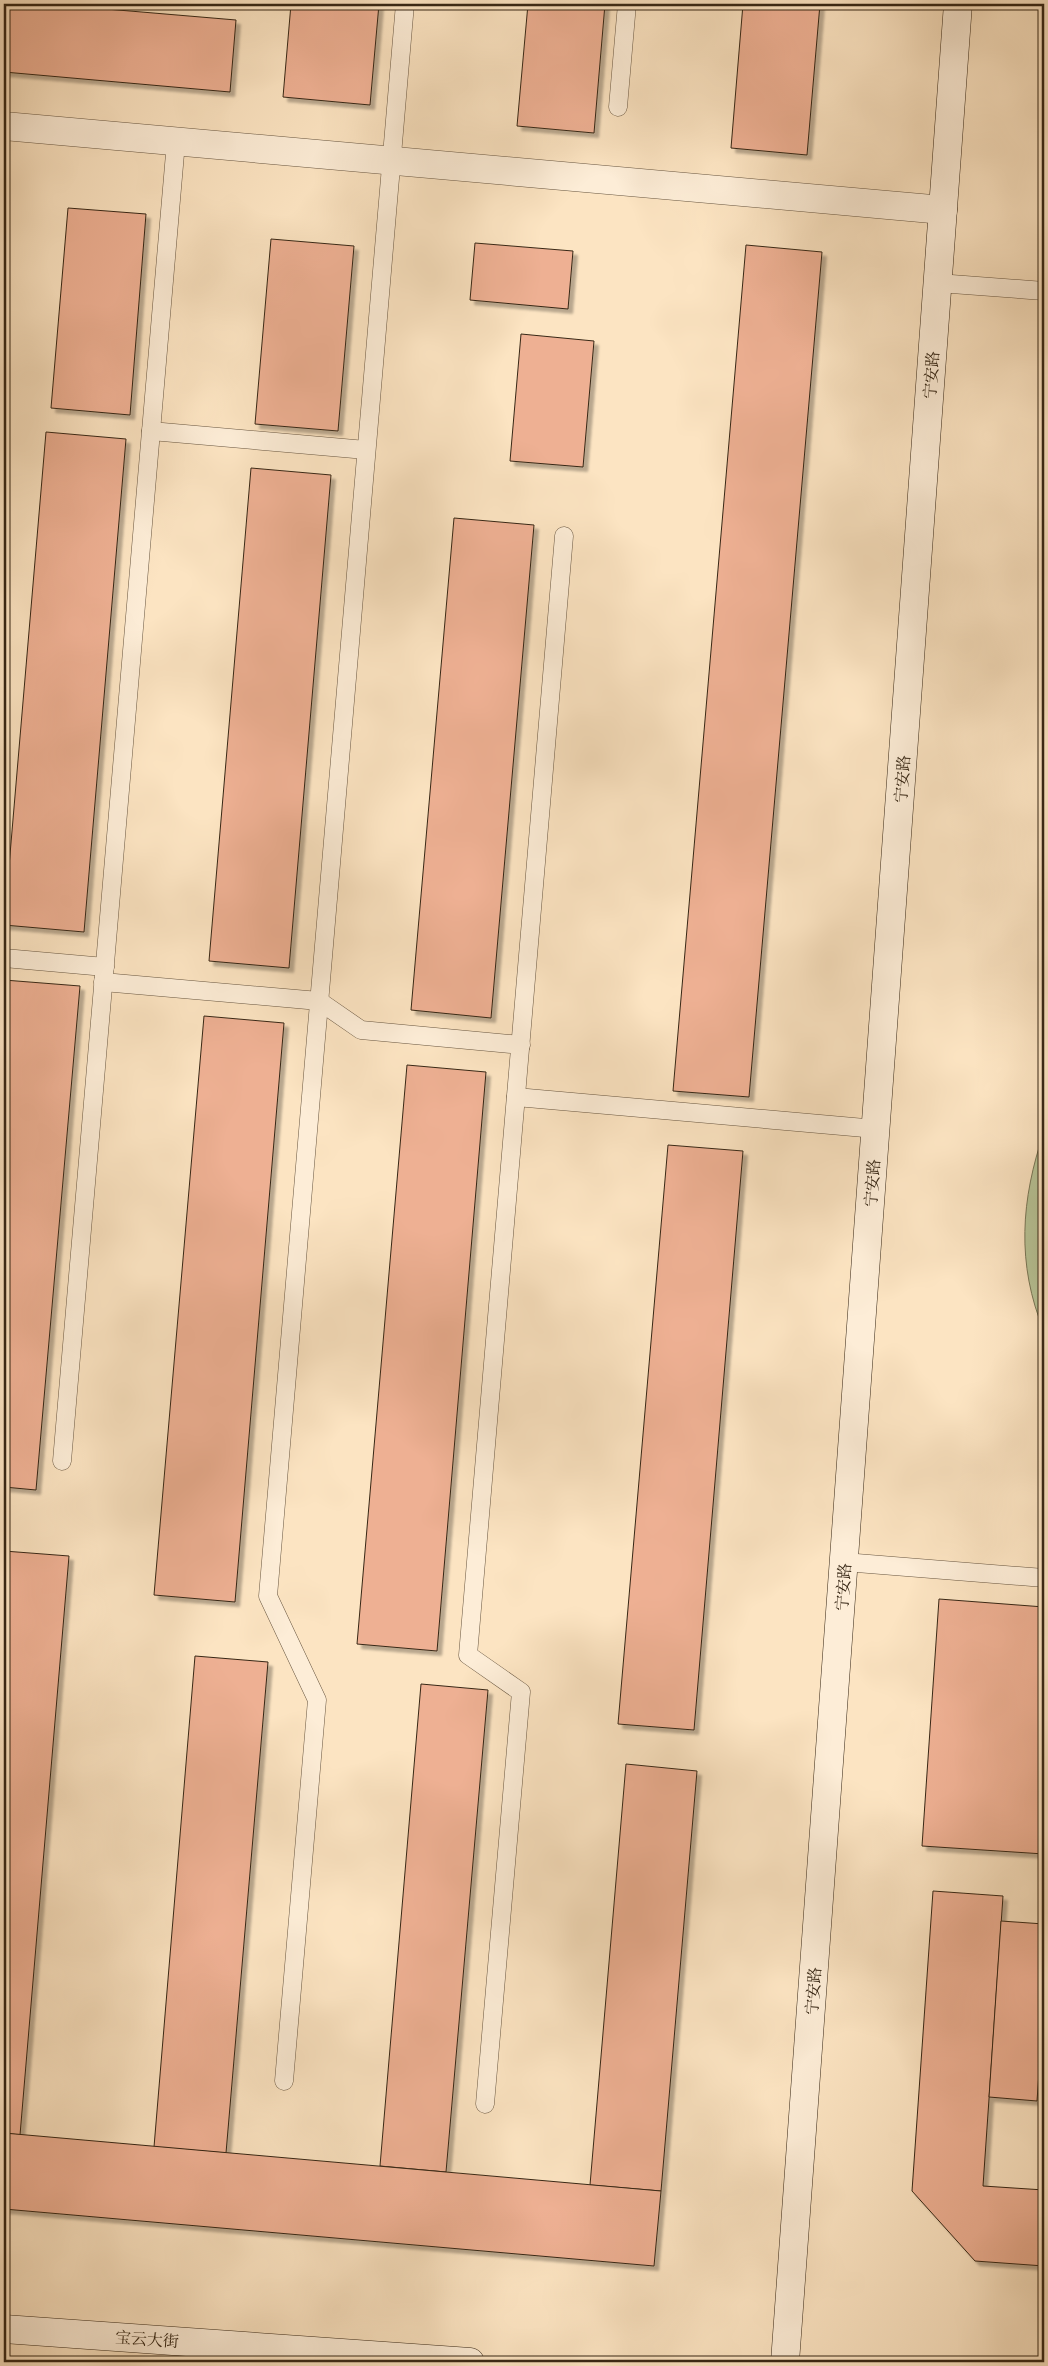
<svg xmlns="http://www.w3.org/2000/svg" width="1048" height="2366" viewBox="0 0 1048 2366" font-family="Cardo,'Noto Serif SC',serif">
  <style>
    .green { fill: #b8c598; stroke: #787656 }
    .building { fill: #eeb093; stroke: #372715; filter: url(#shadow) }
    .lines { fill: none; stroke-linecap: round; stroke-linejoin: round }
    .lane-casing { stroke: #685640; stroke-width: 19 }
    .street-casing { stroke: #685640; stroke-width: 29 }
    .secondary-casing { stroke: #372715; stroke-width: 29 }
    .lane { stroke: #fdedd7; stroke-width: 18 }
    .street { stroke: #fdedd7; stroke-width: 28 }
    .secondary { stroke: #fdedd7; stroke-width: 28 }
    .labels { text-anchor: middle; stroke-width: 4.5; stroke-linejoin: round; paint-order: stroke }
    .street-label { font-size: 16px; fill: #372715; stroke: #fdedd7 }
  </style>
  <defs>
    <filter id="shadow"><feDropShadow dx="4.5" dy="4.5" stdDeviation="1" flood-color="#0004"/></filter>
  </defs>
  <rect width="100%" height="100%" fill="#fce4c2"/>
  <filter id="stains"><feTurbulence type="fractalNoise" baseFrequency=".004" numOctaves="4"/><feColorMatrix values="0 0 0 0 .2 0 0 0 0 .09 0 0 0 0 .02 0 0 0 .5 -.17"/></filter>
  <radialGradient id="worn" r=".72"><stop offset=".6" stop-color="#630" stop-opacity="0"/><stop offset="1" stop-color="#630" stop-opacity=".3"/></radialGradient>
  <path class="green" d="M 1044,1132 L 1044,1331 C 1016,1264 1021,1199 1044,1132 Z"/>
  <g class="building">
    <polygon points="4,4 47,4 236,20 230,92 4,72"/>
    <polygon points="291,4 379,4 370,105 283,97"/>
    <polygon points="528,4 605,4 594,133 517,126"/>
    <polygon points="743,4 820,4 807,155 731,148"/>
    <polygon points="68,208 146,214 130,415 51,408"/>
    <polygon points="271,239 354,246 338,431 255,424"/>
    <polygon points="475,243 573,251 568,309 470,300"/>
    <polygon points="746,245 822,252 749,1097 673,1091"/>
    <polygon points="521,334 594,341 583,467 510,461"/>
    <polygon points="46,432 126,439 84,932 4,925"/>
    <polygon points="251,468 331,475 289,968 209,961"/>
    <polygon points="454,518 534,525 491,1018 411,1010"/>
    <polygon points="4,980 80,986 36,1490 4,1487"/>
    <polygon points="204,1016 284,1023 235,1602 154,1595"/>
    <polygon points="407,1065 486,1072 437,1651 357,1644"/>
    <polygon points="668,1145 743,1151 694,1730 618,1724"/>
    <polygon points="4,1551 69,1556 20,2135 4,2133"/>
    <polygon points="939,1599 1044,1607 1044,1854 922,1846"/>
    <polygon points="195,1656 268,1662 226,2153 154,2147"/>
    <polygon points="421,1684 488,1690 446,2172 380,2166"/>
    <polygon points="626,1764 697,1771 661,2191 590,2185"/>
    <polygon points="933,1891 1003,1896 983,2186 1044,2190 1044,2266 975,2261 912,2191"/>
    <polygon points="1001,1921 1044,1924 1044,2001 1037,2101 989,2097"/>
    <polygon points="4,2133 661,2191 654,2266 4,2209"/>
  </g>
  <g class="lines">
    <g class="lane-casing">
      <g id="lane">
        <polyline points="618,107 627,4"/>
        <polyline points="938,283 1044,291"/>
        <polyline points="151,431 366,450"/>
        <polyline points="4,958 105,967"/>
        <polyline points="103,982 319,1001 361,1030 521,1045"/>
        <polyline points="516,1097 876,1129"/>
        <polyline points="62,1461 176,142"/>
        <polyline points="844,1562 1044,1578"/>
        <polyline points="284,2081 317,1700 268,1596 405,4"/>
        <polyline points="485,2104 521,1692 468,1655 564,536"/>
      </g>
    </g>
    <g class="street-casing">
      <polyline id="street" points="4,126 943,210"/>
    </g>
    <g class="secondary-casing">
      <g id="secondary">
        <polyline points="4,2329 470,2362"/>
        <polyline points="785,2362 958,4"/>
      </g>
    </g>
    <use href="#lane" class="lane"/>
    <use href="#street" class="street"/>
    <use href="#secondary" class="secondary"/>
  </g>
  <g class="labels">
    <g class="street-label">
      <text transform="translate(931 375) rotate(-86)" y="6">宁安路</text>
      <text transform="translate(902 779) rotate(-86)" y="6">宁安路</text>
      <text transform="translate(872 1183) rotate(-86)" y="6">宁安路</text>
      <text transform="translate(843 1587) rotate(-86)" y="6">宁安路</text>
      <text transform="translate(813 1991) rotate(-86)" y="6">宁安路</text>
      <text transform="translate(147 2339) rotate(4)" y="6">宝云大街</text>
    </g>
  </g>
  <rect width="1048" height="2366" fill="none" stroke="#fce4c2" stroke-width="20"/>
  <rect x="5" y="5" width="1038" height="2356" fill="none" stroke="#372715" stroke-width="2.5"/>
  <rect x="10" y="10" width="1028" height="2346" fill="none" stroke="#372715"/>
  <rect width="100%" height="100%" filter="url(#stains)"/>
  <rect width="100%" height="100%" fill="url(#worn)"/>
</svg>
